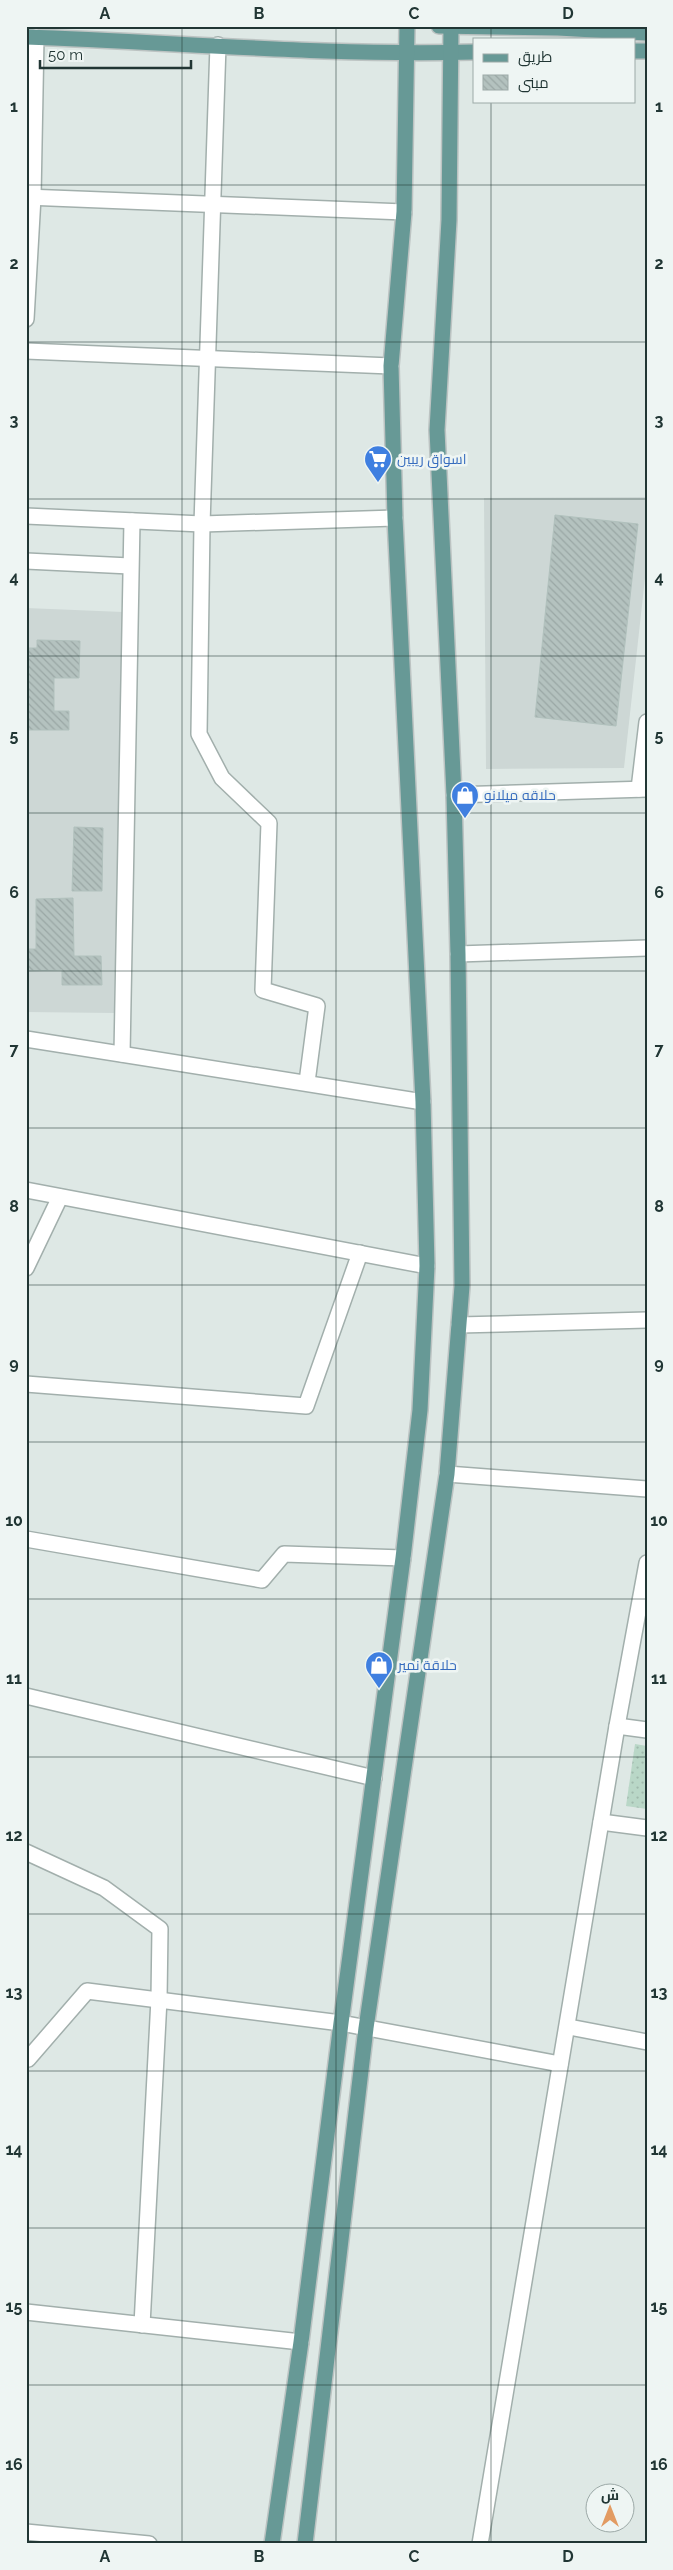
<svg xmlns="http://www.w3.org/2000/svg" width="673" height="2570" viewBox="0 0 673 2570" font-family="Raleway,Cairo,sans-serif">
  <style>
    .built { fill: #cdd7d5 }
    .garden { fill: url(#garden-dots) }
    .building { fill: url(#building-back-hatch); stroke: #b1c1bd }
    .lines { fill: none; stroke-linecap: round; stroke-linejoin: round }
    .minor-casing { stroke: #a2afac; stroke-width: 18 }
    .major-casing { stroke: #bcc3c2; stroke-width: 18 }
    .minor { stroke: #fff; stroke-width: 15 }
    .major { stroke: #679996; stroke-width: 15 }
    .grid { fill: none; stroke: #213634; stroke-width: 1; stroke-opacity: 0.55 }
    .labels { text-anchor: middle; stroke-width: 5; stroke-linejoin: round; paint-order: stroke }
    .shop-label { font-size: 14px; fill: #366cbe; stroke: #eef5f3; text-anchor: start }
    .neatline { fill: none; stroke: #213634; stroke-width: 2 }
    .grid-label { font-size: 16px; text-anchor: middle; font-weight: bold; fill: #213634 }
  </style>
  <defs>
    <pattern id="garden-dots" width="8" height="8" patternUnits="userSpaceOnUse" patternTransform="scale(1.25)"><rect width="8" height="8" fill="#b9d7c7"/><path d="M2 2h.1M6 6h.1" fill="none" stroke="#9fb9ac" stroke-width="1.8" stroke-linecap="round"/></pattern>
    <pattern id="building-back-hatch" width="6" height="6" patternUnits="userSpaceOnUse" patternTransform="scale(1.25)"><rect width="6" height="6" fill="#b4c2bf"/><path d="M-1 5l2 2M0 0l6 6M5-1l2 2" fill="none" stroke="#9aa7a5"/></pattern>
  </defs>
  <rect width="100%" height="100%" fill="#dee8e5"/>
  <g class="built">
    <polygon points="647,497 647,560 624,768 486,769 484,498"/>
    <polygon points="26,608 123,612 114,1013 26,1012"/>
  </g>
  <polygon class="garden" points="635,1744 647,1746 647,1809 626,1806"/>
  <g class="building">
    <polygon points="555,515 638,524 616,726 535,717"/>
    <polygon points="37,640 80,641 79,678 54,678 54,711 69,711 69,730 26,730 26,648 37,648"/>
    <polygon points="74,827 103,828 102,891 72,891"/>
    <polygon points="73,898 74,956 101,956 102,985 62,985 62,970 26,971 26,949 36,949 36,899"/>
  </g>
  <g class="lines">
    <g class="minor-casing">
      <g id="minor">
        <polyline points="218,45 202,524 199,734 222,778 269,823 263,990 317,1006 307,1082"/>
        <polyline points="26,197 404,212"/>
        <polyline points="26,319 33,197 36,37"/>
        <polyline points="26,351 391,366"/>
        <polyline points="26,516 202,524 395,518"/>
        <polyline points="26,561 130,566"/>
        <polyline points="639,789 647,722"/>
        <polyline points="454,795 647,789"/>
        <polyline points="458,954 647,948"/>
        <polyline points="26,1039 423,1102"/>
        <polyline points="122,1054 132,521"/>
        <polyline points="26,1190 427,1266"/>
        <polyline points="26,1268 60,1197"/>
        <polyline points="459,1325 647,1320"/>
        <polyline points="26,1384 306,1406 360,1253"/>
        <polyline points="447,1474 647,1489"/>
        <polyline points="26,1539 262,1580 284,1554 403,1558"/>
        <polyline points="26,1696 374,1778"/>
        <polyline points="617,1726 647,1730"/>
        <polyline points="601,1822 647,1828"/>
        <polyline points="26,1852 104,1888 160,1929 159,1999 142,2325"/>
        <polyline points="569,2027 647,2042"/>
        <polyline points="26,2058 28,2059 87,1991 341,2023 560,2064"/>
        <polyline points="26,2312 301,2342"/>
        <polyline points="26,2532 149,2544"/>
        <polyline points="480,2544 617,1726 647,1563"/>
      </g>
    </g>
    <g class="major-casing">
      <g id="major">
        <polyline points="439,26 558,28 647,33"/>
        <path d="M 26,37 C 175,42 325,56 474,52"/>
        <polyline points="634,51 647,51"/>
        <polyline points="272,2544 301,2342 341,2023 403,1558 420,1410 427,1266 423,1102 395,518 391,366 404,212 407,26"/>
        <polyline points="305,2544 366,2028 447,1474 462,1286 458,954 454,795 437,430 449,220 451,26"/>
      </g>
    </g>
    <use href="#minor" class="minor"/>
    <use href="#major" class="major"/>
  </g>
  <path class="grid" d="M 182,26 L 182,2544M 336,26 L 336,2544M 491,26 L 491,39M 491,101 L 491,2544M 26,185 L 647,185M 26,342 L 647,342M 26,499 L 647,499M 26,656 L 647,656M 26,813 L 647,813M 26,971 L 647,971M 26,1128 L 647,1128M 26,1285 L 647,1285M 26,1442 L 647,1442M 26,1599 L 647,1599M 26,1757 L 647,1757M 26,1914 L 647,1914M 26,2071 L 647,2071M 26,2228 L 647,2228M 26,2385 L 647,2385"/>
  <defs>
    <g id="supermarket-pin" transform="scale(1.4375)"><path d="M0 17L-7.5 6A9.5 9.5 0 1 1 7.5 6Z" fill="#3f7fe0" stroke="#eef5f3"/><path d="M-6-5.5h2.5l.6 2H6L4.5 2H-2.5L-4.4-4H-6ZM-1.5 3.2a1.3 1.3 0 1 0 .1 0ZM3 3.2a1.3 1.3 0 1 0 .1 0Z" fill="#fff"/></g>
    <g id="shop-pin" transform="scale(1.4375)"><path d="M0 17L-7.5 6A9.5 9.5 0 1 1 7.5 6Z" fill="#3f7fe0" stroke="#eef5f3"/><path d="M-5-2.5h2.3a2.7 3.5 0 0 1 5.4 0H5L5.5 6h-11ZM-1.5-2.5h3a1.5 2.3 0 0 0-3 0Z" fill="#fff"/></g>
  </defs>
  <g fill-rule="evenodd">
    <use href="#supermarket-pin" x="378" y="459"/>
    <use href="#shop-pin" x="465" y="795"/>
    <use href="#shop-pin" x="379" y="1665"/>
  </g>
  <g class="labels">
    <g class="shop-label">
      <text x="397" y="464">اسواق ريبين</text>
      <text x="484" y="800">حلاقه ميلانو</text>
      <text x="398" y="1670">حلاقة نمير</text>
    </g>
  </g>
  <rect width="673" height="2570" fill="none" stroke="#eef5f3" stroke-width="55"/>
  <rect x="473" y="38" width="162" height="65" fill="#eef5f3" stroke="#9ca9a7"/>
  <rect x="483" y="54" width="25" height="8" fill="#679996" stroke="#9ca9a7"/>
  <text x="518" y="62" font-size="15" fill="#213634">طريق</text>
  <rect x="483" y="75" width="25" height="15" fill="url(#building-back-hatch)" stroke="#9ca9a7"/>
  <text x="518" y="88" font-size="15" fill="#213634">مبنى</text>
  <g transform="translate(610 2508)"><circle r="24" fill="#eef5f3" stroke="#9ca9a7"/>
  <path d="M0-4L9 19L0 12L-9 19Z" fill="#e29b62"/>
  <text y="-8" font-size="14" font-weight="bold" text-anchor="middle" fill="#213634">ش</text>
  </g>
  <path d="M40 60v8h151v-8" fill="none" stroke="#213634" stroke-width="2.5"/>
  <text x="48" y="60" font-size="15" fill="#213634" stroke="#eef5f3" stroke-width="4" paint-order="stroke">50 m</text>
  <rect x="28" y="28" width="618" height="2514" class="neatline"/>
  <g class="grid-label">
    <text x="105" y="19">A</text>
    <text x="259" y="19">B</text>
    <text x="414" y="19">C</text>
    <text x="568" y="19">D</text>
    <text x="14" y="112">1</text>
    <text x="659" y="112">1</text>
    <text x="14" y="269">2</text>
    <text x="659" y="269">2</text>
    <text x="14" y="426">3</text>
    <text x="659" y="426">3</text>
    <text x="14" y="583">4</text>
    <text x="659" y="583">4</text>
    <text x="14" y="741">5</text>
    <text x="659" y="741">5</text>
    <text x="14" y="898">6</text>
    <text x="659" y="898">6</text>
    <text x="14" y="1055">7</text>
    <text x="659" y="1055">7</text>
    <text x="14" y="1212">8</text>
    <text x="659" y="1212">8</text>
    <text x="14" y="1369">9</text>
    <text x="659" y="1369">9</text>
    <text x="14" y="1526">10</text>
    <text x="659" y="1526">10</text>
    <text x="14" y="1684">11</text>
    <text x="659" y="1684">11</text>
    <text x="14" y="1841">12</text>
    <text x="659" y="1841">12</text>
    <text x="14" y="1998">13</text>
    <text x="659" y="1998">13</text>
    <text x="14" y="2155">14</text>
    <text x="659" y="2155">14</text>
    <text x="14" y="2312">15</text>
    <text x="659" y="2312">15</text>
    <text x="14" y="2470">16</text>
    <text x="659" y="2470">16</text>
    <text x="105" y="2562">A</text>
    <text x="259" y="2562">B</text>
    <text x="414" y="2562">C</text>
    <text x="568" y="2562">D</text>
  </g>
</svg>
